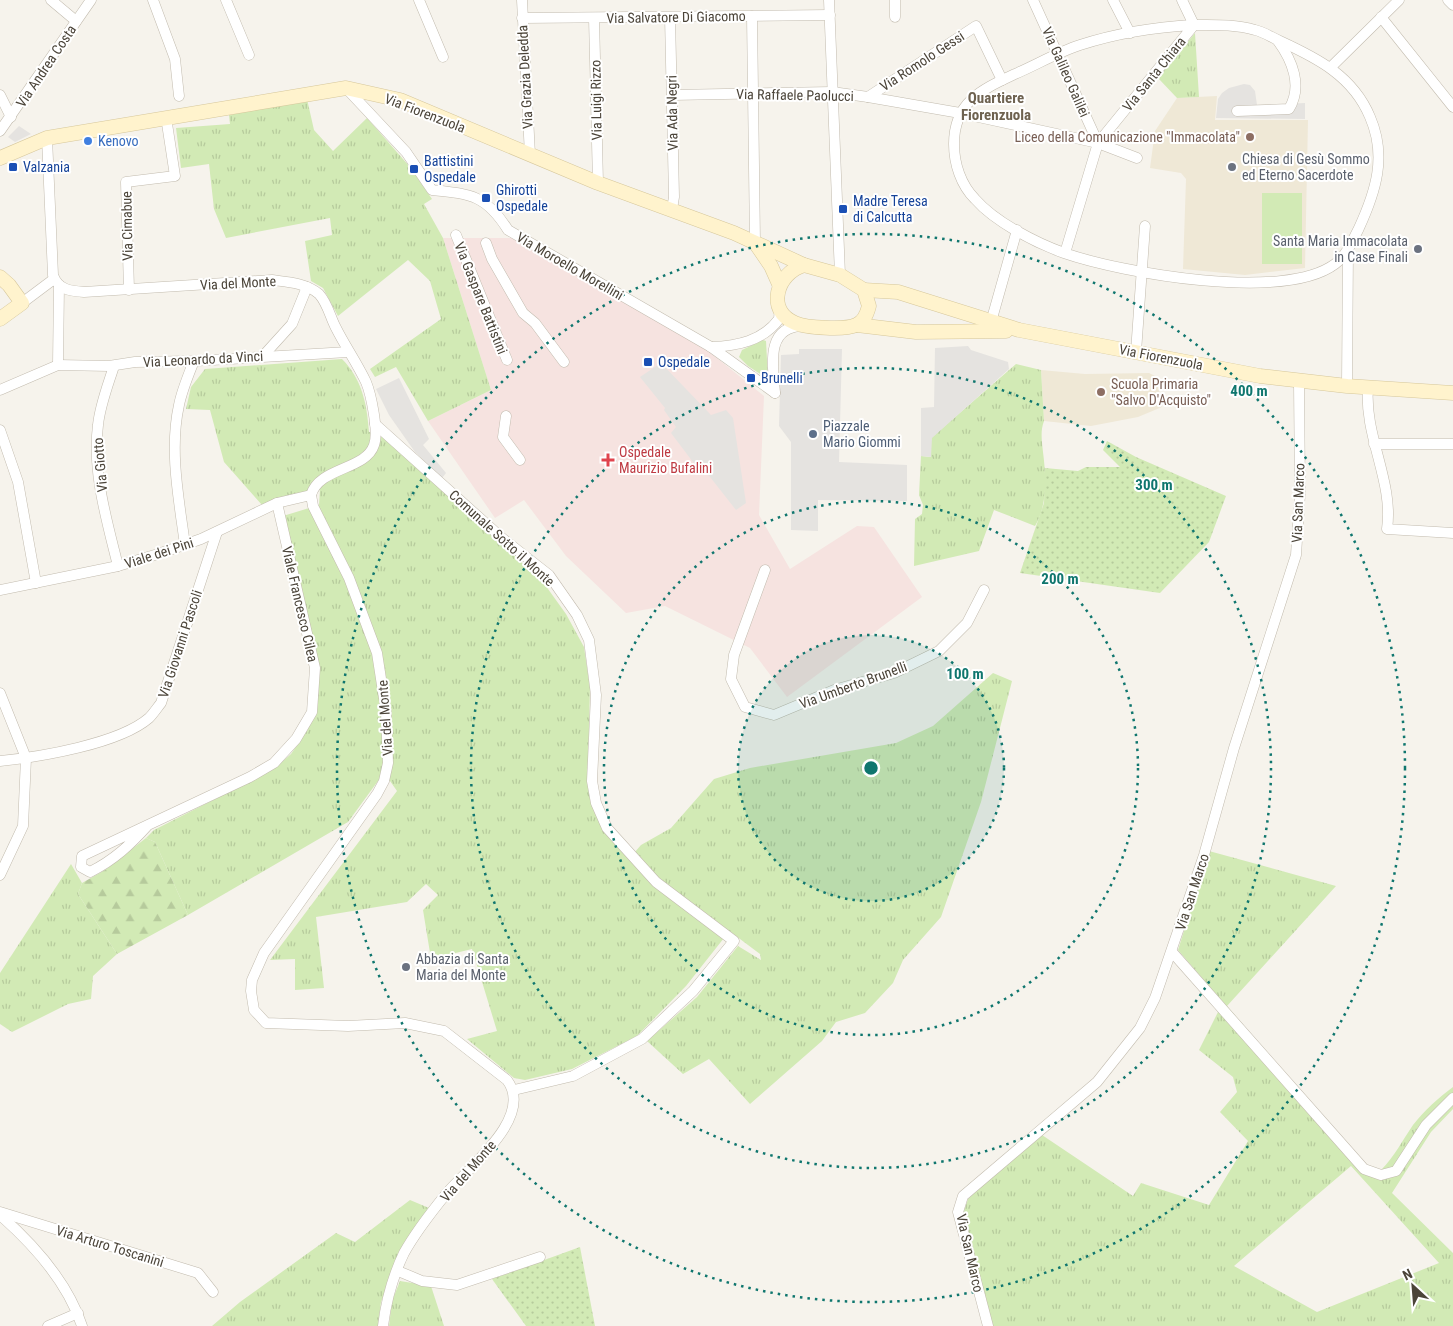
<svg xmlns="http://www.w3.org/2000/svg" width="1453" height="1326" viewBox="0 0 1453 1326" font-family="'Roboto Condensed',sans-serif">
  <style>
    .education { fill: #efe8d6 }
    .medical { fill: #f6e3e0 }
    .grass { fill: url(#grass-tufts); fill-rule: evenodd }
    .forest { fill: url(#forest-firs) }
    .garden { fill: url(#garden-dots) }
    .pitch { fill: #d2eab5 }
    .parking { fill: #e5e3e0 }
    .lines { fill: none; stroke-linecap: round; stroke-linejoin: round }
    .street-casing { stroke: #c2bbae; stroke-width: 11 }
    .secondary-casing { stroke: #d6c79b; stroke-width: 15 }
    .street { stroke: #fff; stroke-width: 10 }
    .secondary { stroke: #fff3cd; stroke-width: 14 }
    .ring { fill: none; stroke: #0f766e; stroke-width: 2.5; stroke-dasharray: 2.5 5 }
    .education-dot { fill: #8d6e63; stroke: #fff; stroke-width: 2 }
    .shop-dot { fill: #3f7fe0; stroke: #fff; stroke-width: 2 }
    .transit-dot { fill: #1a4fb4; stroke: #fff; stroke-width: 2 }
    .worship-dot { fill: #6b7280; stroke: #fff; stroke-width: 2 }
    .service-dot { fill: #5c6f8a; stroke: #fff; stroke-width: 2 }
    .health-dot { fill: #e0444e; stroke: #fff; stroke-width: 2 }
    .labels { text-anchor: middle; stroke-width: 4; stroke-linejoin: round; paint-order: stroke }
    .street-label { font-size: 14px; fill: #4b4439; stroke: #fff }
    .education-label { font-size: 14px; fill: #785e54; stroke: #fff; text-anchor: end }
    .shop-label { font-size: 14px; fill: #366cbe; stroke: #fff; text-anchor: start }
    .worship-label { font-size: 14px; fill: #5b616d; stroke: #fff; text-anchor: start }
    .transit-label { font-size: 14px; fill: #164399; stroke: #fff; text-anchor: start }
    .service-label { font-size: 14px; fill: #4e5e75; stroke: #fff; text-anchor: start }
    .health-label { font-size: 14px; fill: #be3a42; stroke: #fff; text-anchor: start }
    .neighbourhood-label { font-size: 15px; font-weight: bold; fill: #6e6250; stroke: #fff }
    .centre { fill: #0f766e; stroke: #fff; stroke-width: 2.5 }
    .ring-label { font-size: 15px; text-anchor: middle; font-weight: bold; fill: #0f766e; stroke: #fff; stroke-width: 4; stroke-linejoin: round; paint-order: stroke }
  </style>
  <defs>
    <pattern id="grass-tufts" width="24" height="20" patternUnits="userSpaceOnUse" patternTransform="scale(1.25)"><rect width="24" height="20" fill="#d2eab5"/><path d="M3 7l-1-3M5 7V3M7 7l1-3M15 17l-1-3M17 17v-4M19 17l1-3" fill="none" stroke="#b6ca9c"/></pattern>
    <pattern id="forest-firs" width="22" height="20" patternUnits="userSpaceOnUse" patternTransform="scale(1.25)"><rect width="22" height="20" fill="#d2eab5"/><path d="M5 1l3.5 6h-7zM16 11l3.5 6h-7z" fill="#b6ca9c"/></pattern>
    <pattern id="garden-dots" width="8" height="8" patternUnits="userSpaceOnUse" patternTransform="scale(1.25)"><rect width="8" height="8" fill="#d2eab5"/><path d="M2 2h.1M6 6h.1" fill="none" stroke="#b6ca9c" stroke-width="1.8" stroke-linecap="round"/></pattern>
  </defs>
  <rect width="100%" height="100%" fill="#f6f3ec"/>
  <g class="education">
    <polygon points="1217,96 1215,120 1308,120 1305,268 1245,275 1183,269 1186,179 1181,173 1150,168 1155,131 1177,98"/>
    <polygon points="1041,370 1085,374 1149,373 1157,377 1162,407 1138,417 1091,426 1044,421"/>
  </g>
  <polygon class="medical" points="443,238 515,238 707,350 764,396 759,515 790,569 857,526 874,527 922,597 787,697 750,648 665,606 626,613 566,556 524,500 495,518 428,421 491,390"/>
  <g class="grass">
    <polygon points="1195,33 1199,97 1177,98 1158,78"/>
    <polygon points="307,99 314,130 333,151 367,118 410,167 432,199 424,204 443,238 491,390 428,421 396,367 375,377 370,369 441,319 430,281 408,260 338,316 323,288 311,281 305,241 332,235 330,218 226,238 214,209 209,164 181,168 176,128 230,124 229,115"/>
    <polygon points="763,340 766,341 768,379 748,366 739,357 742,350"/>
    <path d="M 342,359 C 362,379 367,404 369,432 L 380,433 L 543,582 L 566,614 L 584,647 L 590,687 L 588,772 L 621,850 L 724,938 L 686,986 L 637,1036 L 572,1069 L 525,1080 L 514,1078 L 467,1039 L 497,1031 L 472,949 L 431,959 L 423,910 L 438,895 L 426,884 L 407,902 L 316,917 L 324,988 L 295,990 L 295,959 L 270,960 L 397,791 L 390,781 L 378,781 L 348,822 L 188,915 L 155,842 L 146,838 L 154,830 L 274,769 L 291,754 L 307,731 L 317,708 L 318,667 L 283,516 L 319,505 L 320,490 L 262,505 L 224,462 L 210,410 L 186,409 L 191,387 L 205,369 Z"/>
    <path d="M 1016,364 L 1041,370 L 1044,421 C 1040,431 1042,442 1043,452 C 1046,476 1048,504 1035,526 L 994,510 L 979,551 L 914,566 L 915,519 L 922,514 L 923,505 L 919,495 L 921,456 L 931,457 L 931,438 Z"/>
    <polygon points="993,673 1012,681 981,802 941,917 903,960 893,983 865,1013 836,1022 822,1041 750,1104 709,1059 683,1074 647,1041 697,997 738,946 761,960 760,954 660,879 634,853 641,845 671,828 714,779 750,768 896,743 933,726"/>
    <path d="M 1209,851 L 1336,886 L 1227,1006 L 1362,1163 L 1381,1170 C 1395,1156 1402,1141 1413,1125 C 1425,1110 1438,1098 1453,1087 L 1453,1109 L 1431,1132 L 1392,1193 L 1453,1253 L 1453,1326 L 993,1326 L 963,1214 L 968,1199 L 980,1186 L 1042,1135 L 1133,1196 L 1141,1183 L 1209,1205 L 1248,1141 L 1220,1112 L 1237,1092 L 1233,1077 L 1199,1050 L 1219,1010 L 1226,1006 L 1178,950 ZM 1351,1166 L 1439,1263 L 1317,1312 L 1234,1266 Z"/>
    <polygon points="71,864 82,883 78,894 117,954 93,976 91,999 68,1004 12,1032 0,1024 0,973"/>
    <polygon points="410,1200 429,1208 395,1269 381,1302 378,1326 212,1326 240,1302 336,1233 355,1242"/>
    <polygon points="400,1281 431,1286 444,1326 389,1326 392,1301"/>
  </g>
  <polygon class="forest" points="146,838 155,842 188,915 117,954 78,894 82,883 105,870"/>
  <g class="garden">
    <polygon points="1107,441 1136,457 1226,496 1209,542 1160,593 1020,573 1044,503 1045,468 1078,471 1086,467 1120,467 1103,450"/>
    <polygon points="580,1247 595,1326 526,1326 492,1279"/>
  </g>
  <rect class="pitch" x="1262" y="193" width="40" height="71"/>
  <g class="parking">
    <polygon points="1244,84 1250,85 1255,91 1257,105 1305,103 1305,119 1216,118 1218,99 1222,93 1229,88"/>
    <polygon points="19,126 31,134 15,142 8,137"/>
    <polygon points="968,346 971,350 1008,362 1009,369 932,438 931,457 921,456 921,408 934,407 935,348"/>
    <polygon points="799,349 842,349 839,462 907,465 907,501 818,500 818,531 791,530 791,442 779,426 781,355 799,354"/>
    <polygon points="661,363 711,415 726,410 733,418 746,503 736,510 703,468 699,470 671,433 676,427 664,410 665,408 640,377"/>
    <polygon points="399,378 429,439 423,445 446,473 442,478 415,452 389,415 376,389"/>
  </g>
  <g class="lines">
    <g class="street-casing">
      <g id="street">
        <polyline points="51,0 76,21"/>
        <polyline points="153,0 175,59 179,96"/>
        <polyline points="226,0 249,55"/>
        <polyline points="419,0 443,57"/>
        <polyline points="522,0 530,155"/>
        <polyline points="829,0 840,275"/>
        <polyline points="1033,0 1098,143"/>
        <polyline points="1113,0 1130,33"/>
        <polyline points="1448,0 1453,5"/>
        <polyline points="752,16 755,243"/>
        <polyline points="670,17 674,197 672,209"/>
        <polyline points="895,17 895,0"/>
        <polyline points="1381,17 1453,107"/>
        <polyline points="522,18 830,15"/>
        <polyline points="594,18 598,183"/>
        <polyline points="1331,67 1399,0"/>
        <path d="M 346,88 L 406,152 L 432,190 C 471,194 486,195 508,230 L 711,347 L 775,393"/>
        <polyline points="0,95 11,117"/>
        <polyline points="672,95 832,92 868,97 960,113 1098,143 1137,158"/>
        <polyline points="868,97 976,26 1002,80"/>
        <path d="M 1237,111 L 1289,109 C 1303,86 1292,60 1278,41"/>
        <polyline points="0,131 91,0"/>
        <path d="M 47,138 L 53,275 C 58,290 71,291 84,292 L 272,280 C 288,282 306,283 319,294 C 328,304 330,317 336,328 C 345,346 357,363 366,382 C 371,394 379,432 374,445 C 366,470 319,467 311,495 L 313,506 L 349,578 L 377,653 L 386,711 L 388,763 L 384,781 L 377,794 L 264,953 L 252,980 L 251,991 L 254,1010 L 266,1023 L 348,1026 L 405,1023 L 444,1031 L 507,1080 C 535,1117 468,1168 446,1194 C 433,1210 414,1235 404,1253 C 393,1276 386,1301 383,1326"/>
        <polyline points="456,235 507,360"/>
        <polyline points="486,243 492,259 523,313 535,323 564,362"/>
        <path d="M 1065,253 L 1098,143 L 1194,25 C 1214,25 1235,24 1255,30 C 1264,32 1271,37 1280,41 C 1317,58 1353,76 1370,117 C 1387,156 1376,191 1359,228 C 1353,240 1346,256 1335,264 C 1284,302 1122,273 1064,253 C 1036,243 995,222 975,199 C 961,185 954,164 954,144 C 954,102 981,90 1015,74 C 1036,65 1058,52 1080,45 C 1117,33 1156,27 1194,25 L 1182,0"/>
        <polyline points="129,290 126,182 175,176 166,117"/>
        <polyline points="22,303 54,279"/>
        <polyline points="991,322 1017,230"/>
        <path d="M 711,347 C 737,346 763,341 779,319 L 780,307"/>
        <polyline points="1136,352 1145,226"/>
        <polyline points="263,356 292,324 307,287"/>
        <polyline points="58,365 59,285"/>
        <path d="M 114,366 C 108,385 100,405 98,425 C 92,472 107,521 118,566"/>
        <polyline points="1347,386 1348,248"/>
        <path d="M 1368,388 C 1364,436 1394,482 1387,529 L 1453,533"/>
        <polyline points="0,390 58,365 109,366 135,362 194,361 348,352"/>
        <path d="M 775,393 C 773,366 765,327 802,326"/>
        <polyline points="506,416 503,437 520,460"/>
        <polyline points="375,424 502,538 549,575 577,615 589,640 596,695 592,781 596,803 607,828 656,882 734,941 693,991 642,1039 573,1076 514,1090"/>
        <polyline points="0,430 18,482 36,583"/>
        <polyline points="1374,444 1453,444"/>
        <path d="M 185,545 C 179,500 169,450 179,405 C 182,390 188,376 194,361"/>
        <polyline points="765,570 734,655 731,679 745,707 774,715 834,690 894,673 939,651 967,623 984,590"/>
        <polyline points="0,590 118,566 158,554 201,539 277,503 311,495"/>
        <polyline points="0,693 26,758 23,826 0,875"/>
        <path d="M 0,761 C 39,757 119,744 149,718 C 153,714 157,708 161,703 L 217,532"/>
        <path d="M 148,825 C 130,845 114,860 90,872 L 81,867 L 82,856 L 250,777 L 274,763 L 296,739 L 312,712 L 315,668 L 277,503"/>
        <polyline points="1172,952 1364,1169 1381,1175 1396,1171 1426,1125 1453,1098"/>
        <polyline points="0,1212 198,1273 213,1292"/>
        <path d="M 0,1215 C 33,1244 68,1283 82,1326"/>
        <polyline points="398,1271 422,1281 457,1285 540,1257"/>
        <polyline points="48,1326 78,1313"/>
        <polyline points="988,1326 958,1212 963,1196 1097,1082 1140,1028 1155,998 1204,855 1234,748 1296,555 1300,494 1299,382"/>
      </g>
    </g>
    <g class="secondary-casing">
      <g id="secondary">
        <polyline points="0,158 47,138 346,88 400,100 598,183 734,233 804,265"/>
        <polyline points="756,244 771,266 779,284"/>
        <path d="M 804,265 L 840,275 L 864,290 L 869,306 C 867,314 864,322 856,325 C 846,330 806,328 795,323 C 765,310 777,273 804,265 Z"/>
        <polyline points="0,277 9,285 22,303 0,319"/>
        <polyline points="864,290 898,292 1019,330 1260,376 1347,386 1453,393"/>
        <polyline points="857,325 916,332 1006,331"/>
      </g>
    </g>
    <use href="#street" class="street"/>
    <use href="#secondary" class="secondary"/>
  </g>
  <circle cx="871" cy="768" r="133" fill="#0f766e" fill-opacity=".12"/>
  <g class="ring">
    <circle cx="871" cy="768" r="133"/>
    <circle cx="871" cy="768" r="267"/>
    <circle cx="871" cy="768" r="400"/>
    <circle cx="871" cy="768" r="534"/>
  </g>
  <g class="education-dot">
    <circle cx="1250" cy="137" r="5"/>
    <circle cx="1101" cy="392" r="5"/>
  </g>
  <circle class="shop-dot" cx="88" cy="141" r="5"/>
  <g class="transit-dot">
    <rect x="8" y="162" width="10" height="10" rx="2.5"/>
    <rect x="409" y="164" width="10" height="10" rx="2.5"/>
    <rect x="481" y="193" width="10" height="10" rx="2.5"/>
    <rect x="838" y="204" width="10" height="10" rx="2.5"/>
    <rect x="643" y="357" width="10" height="10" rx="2.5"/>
    <rect x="746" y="373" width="10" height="10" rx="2.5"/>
  </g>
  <g class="worship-dot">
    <circle cx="1232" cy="167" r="5"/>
    <circle cx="1418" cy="249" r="5"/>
    <circle cx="406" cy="967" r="5"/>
  </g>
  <circle class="service-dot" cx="813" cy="434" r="5"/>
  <path class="health-dot" d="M605.5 452.5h5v5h5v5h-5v5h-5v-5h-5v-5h5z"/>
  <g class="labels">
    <g class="street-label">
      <text transform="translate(676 17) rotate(-1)" y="5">Via Salvatore Di Giacomo</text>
      <text transform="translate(922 61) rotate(-33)" y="5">Via Romolo Gessi</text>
      <text transform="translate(46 66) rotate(-56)" y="5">Via Andrea Costa</text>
      <text transform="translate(1066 72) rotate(66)" y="5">Via Galileo Galilei</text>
      <text transform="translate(1154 74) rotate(-51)" y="5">Via Santa Chiara</text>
      <text transform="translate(525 77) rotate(-93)" y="5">Via Grazia Deledda</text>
      <text transform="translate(795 95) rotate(1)" y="5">Via Raffaele Paolucci</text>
      <text transform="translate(596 100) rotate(-91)" y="5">Via Luigi Rizzo</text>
      <text transform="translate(425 113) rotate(21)" y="5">Via Fiorenzuola</text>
      <text transform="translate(672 113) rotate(-91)" y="5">Via Ada Negri</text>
      <text transform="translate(127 226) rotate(-91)" y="5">Via Cimabue</text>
      <text transform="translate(570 266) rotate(30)" y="5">Via Moroello Morellini</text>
      <text transform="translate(238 283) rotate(-3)" y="5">Via del Monte</text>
      <text transform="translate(481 298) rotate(68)" y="5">Via Gaspare Battistini</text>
      <text transform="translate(1161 357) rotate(11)" y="5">Via Fiorenzuola</text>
      <text transform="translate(203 359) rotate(-3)" y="5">Via Leonardo da Vinci</text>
      <text transform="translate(100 465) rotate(-95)" y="5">Via Giotto</text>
      <text transform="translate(1298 503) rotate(-88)" y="5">Via San Marco</text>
      <text transform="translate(502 538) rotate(42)" y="5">Comunale Sotto il Monte</text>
      <text transform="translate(159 553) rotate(-18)" y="5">Viale dei Pini</text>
      <text transform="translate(300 604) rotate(77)" y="5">Viale Francesco Cilea</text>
      <text transform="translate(180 644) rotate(-72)" y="5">Via Giovanni Pascoli</text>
      <text transform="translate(853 685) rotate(-20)" y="5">Via Umberto Brunelli</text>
      <text transform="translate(385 718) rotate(-94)" y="5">Via del Monte</text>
      <text transform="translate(1192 892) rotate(-72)" y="5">Via San Marco</text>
      <text transform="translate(468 1171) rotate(-49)" y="5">Via del Monte</text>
      <text transform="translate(110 1246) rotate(17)" y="5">Via Arturo Toscanini</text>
      <text transform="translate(970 1253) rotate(77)" y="5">Via San Marco</text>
    </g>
    <g class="education-label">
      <text x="1240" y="142">Liceo della Comunicazione "Immacolata"</text>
      <text x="1111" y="389" text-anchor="start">Scuola Primaria<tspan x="1111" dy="16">"Salvo D'Acquisto"</tspan></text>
    </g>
    <g class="shop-label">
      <text x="98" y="146">Kenovo</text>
    </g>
    <g class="worship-label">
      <text x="1242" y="164">Chiesa di Gesù Sommo<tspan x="1242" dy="16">ed Eterno Sacerdote</tspan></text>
      <text x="1408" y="246" text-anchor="end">Santa Maria Immacolata<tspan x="1408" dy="16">in Case Finali</tspan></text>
      <text x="416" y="964">Abbazia di Santa<tspan x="416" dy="16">Maria del Monte</tspan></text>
    </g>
    <g class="transit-label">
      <text x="424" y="166">Battistini<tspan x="424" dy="16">Ospedale</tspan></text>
      <text x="23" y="172">Valzania</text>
      <text x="496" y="195">Ghirotti<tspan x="496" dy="16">Ospedale</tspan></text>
      <text x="853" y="206">Madre Teresa<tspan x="853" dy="16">di Calcutta</tspan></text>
      <text x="658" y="367">Ospedale</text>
      <text x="761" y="383">Brunelli</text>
    </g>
    <g class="service-label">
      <text x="823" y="431">Piazzale<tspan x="823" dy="16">Mario Giommi</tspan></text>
    </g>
    <g class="health-label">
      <text x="619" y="457">Ospedale<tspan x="619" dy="16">Maurizio Bufalini</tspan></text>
    </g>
    <g class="neighbourhood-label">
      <text x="996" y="103">Quartiere<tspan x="996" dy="17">Fiorenzuola</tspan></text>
    </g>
  </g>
  <circle cx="871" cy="768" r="8" class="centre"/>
  <g class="ring-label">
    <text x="1249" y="396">400 m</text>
    <text x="1154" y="490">300 m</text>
    <text x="1060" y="584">200 m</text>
    <text x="965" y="679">100 m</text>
  </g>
  <g transform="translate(1413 1286) rotate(334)" stroke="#ffffff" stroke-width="4" paint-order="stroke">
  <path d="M0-4L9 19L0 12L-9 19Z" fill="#4b4439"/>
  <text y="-8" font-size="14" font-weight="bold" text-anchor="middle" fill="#4b4439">N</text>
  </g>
</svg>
